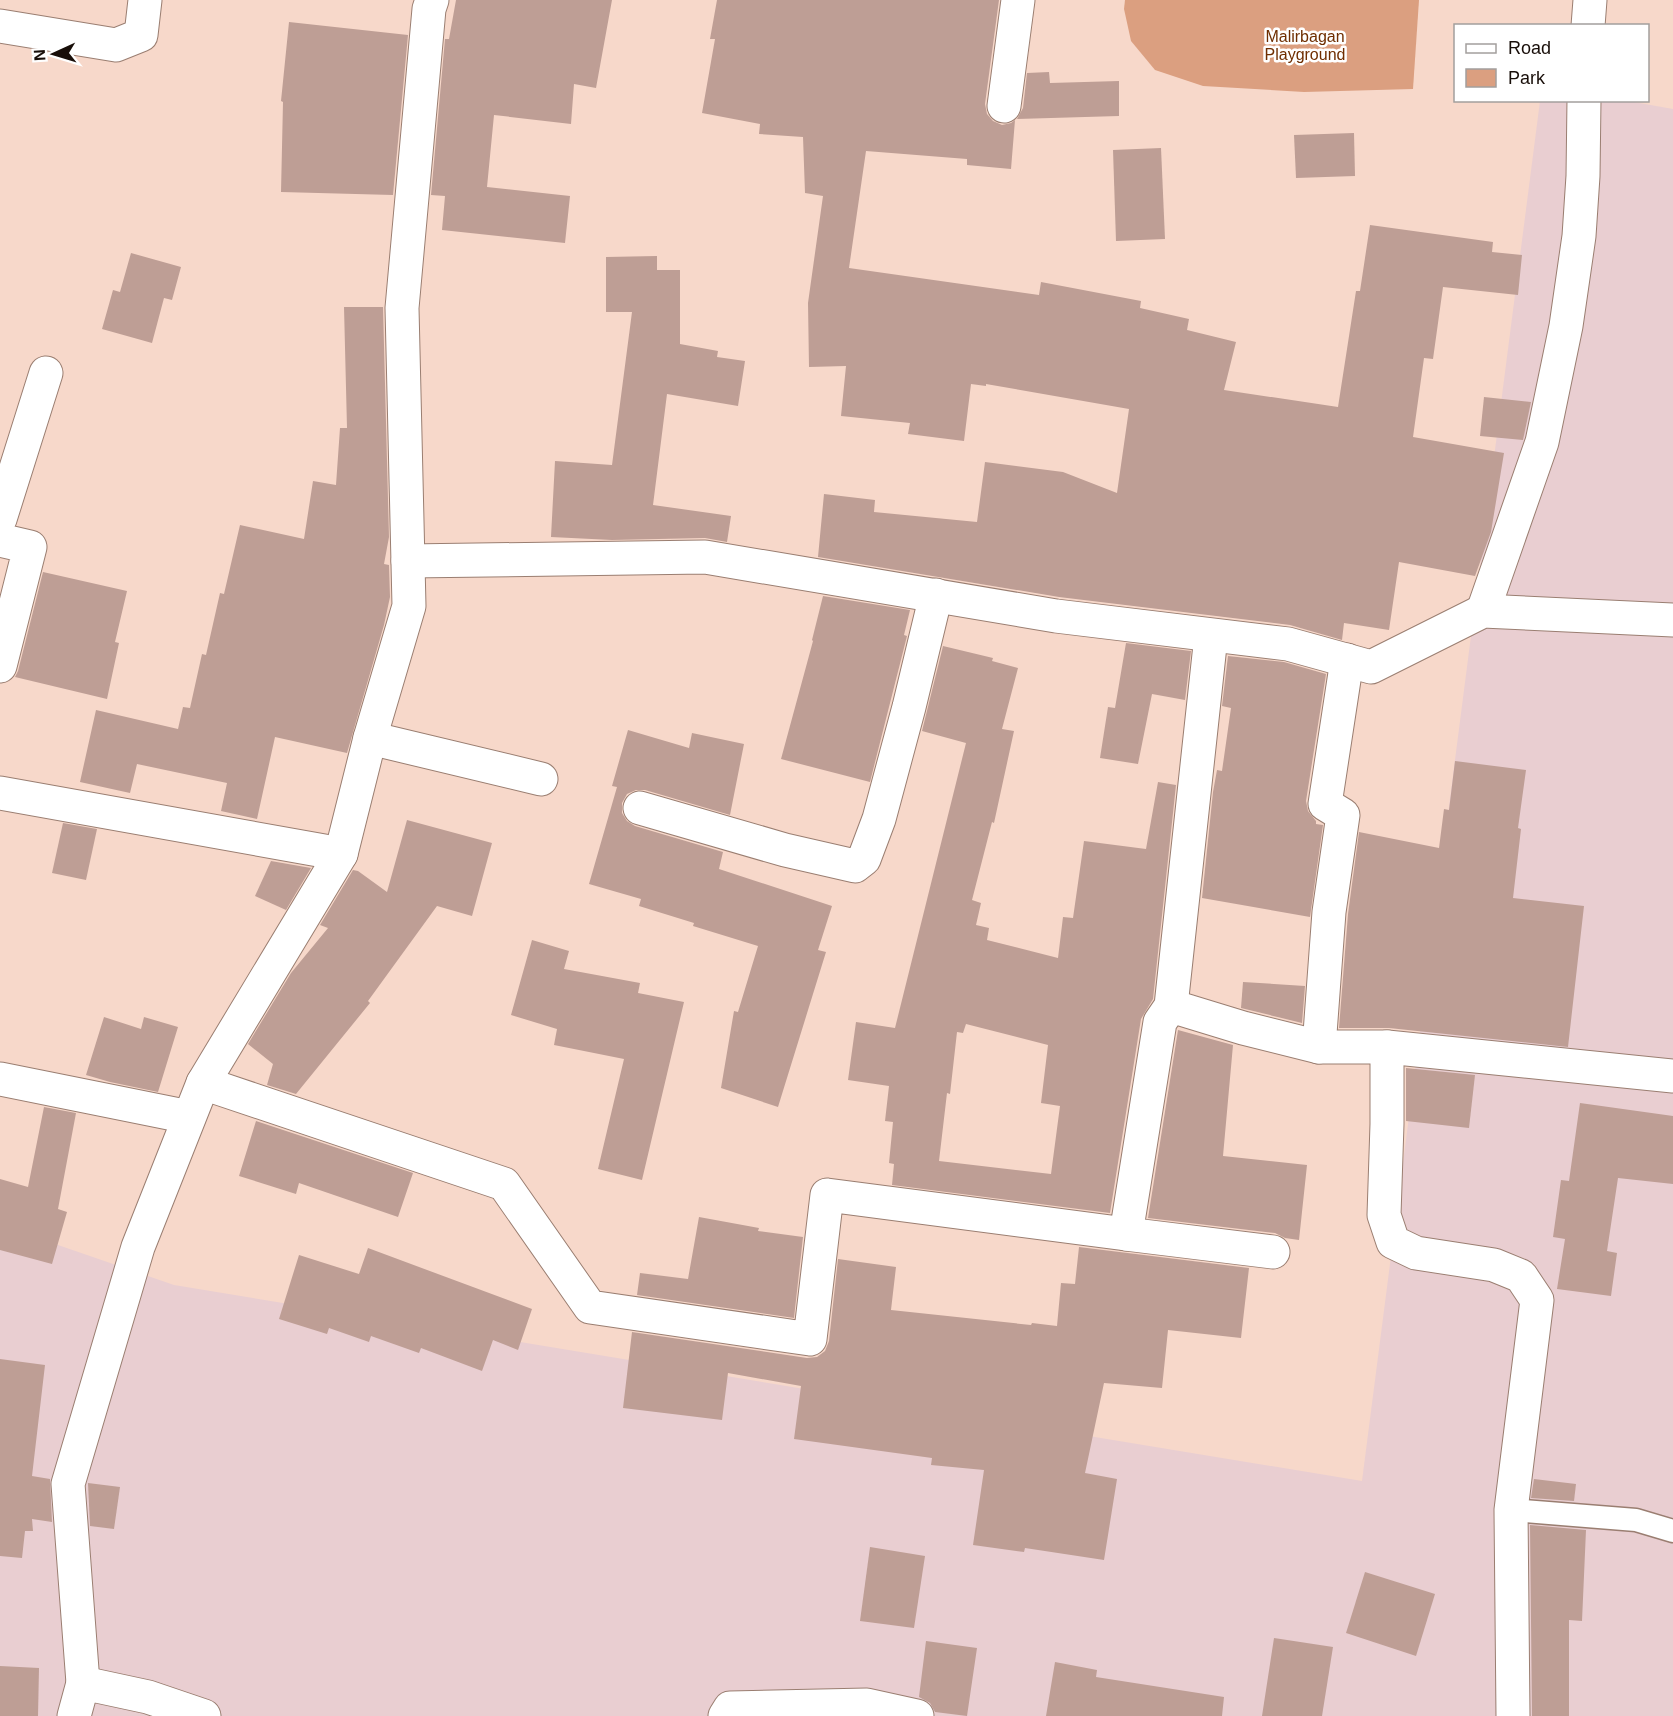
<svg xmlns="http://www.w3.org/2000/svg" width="1673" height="1716" viewBox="0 0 1673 1716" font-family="Helvetica,sans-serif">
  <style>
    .industrial { fill: #e9ced1 }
    .green { fill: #db9f80 }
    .building { fill: #be9e95; fill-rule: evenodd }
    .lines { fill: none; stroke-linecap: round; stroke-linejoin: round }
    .service-casing { stroke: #9a7e71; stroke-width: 25 }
    .minor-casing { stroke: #9a7e71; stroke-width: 35 }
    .tertiary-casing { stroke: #9a7e71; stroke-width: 35 }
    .service { stroke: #fff; stroke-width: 22 }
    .minor { stroke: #fff; stroke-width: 33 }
    .tertiary { stroke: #fff; stroke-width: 33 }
    .labels { text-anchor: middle; stroke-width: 5; stroke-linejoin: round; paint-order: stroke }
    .park-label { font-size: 16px; fill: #6f2e01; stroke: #fff }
  </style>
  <rect width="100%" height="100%" fill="#f7d8ca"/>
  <polygon class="industrial" points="1540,101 1628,101 1673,109 1673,1716 0,1716 0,1225 174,1285 1362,1481"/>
  <polygon class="green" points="1125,0 1419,0 1413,89 1304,92 1203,86 1155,70 1131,41 1124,9"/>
  <g class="building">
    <polygon points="456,0 612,0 596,88 574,84 571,124 494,115 487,187 570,196 565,243 442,230 445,196 431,195 445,39 449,39"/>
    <polygon points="717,0 999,0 985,104 987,114 993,121 1002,125 1011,123 1015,120 1011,169 967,165 967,159 866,151 849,268 1039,295 1041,282 1141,301 1140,308 1189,319 1187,330 1236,342 1224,390 1338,407 1356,291 1360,291 1370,225 1493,242 1492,252 1522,255 1518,295 1443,287 1433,359 1424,358 1413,437 1504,453 1491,532 1475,576 1399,562 1389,630 1344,623 1342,640 1290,625 1059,597 818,557 824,494 875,500 874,512 977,522 985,462 1063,472 1117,493 1129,409 986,384 986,386 971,384 964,441 908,434 910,423 841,416 846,366 809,367 808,303 823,196 805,193 803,137 759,134 760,124 702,113 715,39 710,39"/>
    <polygon points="289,22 408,35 393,195 281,192 283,102 281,101"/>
    <polygon points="1049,72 1050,83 1119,81 1119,116 1017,119 1023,108 1027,73"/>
    <polygon points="1354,133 1355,176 1296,178 1294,135"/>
    <polygon points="1161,148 1165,239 1116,241 1113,150"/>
    <polygon points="131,253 181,267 172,300 164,298 152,343 102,329 113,290 120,292"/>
    <polygon points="657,256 657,270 680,270 680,344 718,351 717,357 745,361 738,406 667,394 653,505 731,516 727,542 705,538 612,540 551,537 555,461 612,465 632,312 606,312 606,257"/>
    <polygon points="344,307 383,307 389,537 384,564 389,565 390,597 384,625 347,753 275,737 257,819 221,811 227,783 137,764 130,793 80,782 96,710 178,729 183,707 190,708 202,654 206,655 220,593 224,594 240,525 304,539 313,481 336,485 340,428 347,428"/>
    <polygon points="1484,397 1531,402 1523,440 1480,436"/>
    <polygon points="43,572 127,591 115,642 119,643 107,699 15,677 18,671"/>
    <polygon points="823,596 910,610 904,635 907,636 870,782 781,759 813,641 812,640"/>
    <polygon points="1126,643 1191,651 1185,700 1152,694 1138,764 1100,758 1108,707 1115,708"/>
    <path d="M 943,646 L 993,658 L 992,661 L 1018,668 L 1002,729 L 1014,731 L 994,823 L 992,822 L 972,900 L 981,903 L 976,925 L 989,928 L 987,940 L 1058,958 L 1063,917 L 1073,918 L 1084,841 L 1146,849 L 1158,782 L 1176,785 L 1153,999 L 1141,1019 L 1110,1213 L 892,1185 L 894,1164 L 889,1163 L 893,1122 L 885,1121 L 889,1086 L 848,1080 L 856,1022 L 895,1028 L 966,743 L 922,731 ZM 966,1024 L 1048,1045 L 1041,1103 L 1060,1106 L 1051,1174 L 939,1161 L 947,1093 L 950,1094 L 957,1032 L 963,1033 Z"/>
    <polygon points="1228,656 1284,662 1326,674 1306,801 1308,811 1316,821 1316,824 1323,825 1310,917 1202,898 1213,792 1217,770 1222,771 1231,708 1222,706"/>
    <polygon points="628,730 689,748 692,733 744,744 730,815 645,790 636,790 627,794 622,803 622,813 627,821 635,826 723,852 719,869 832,906 818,950 826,952 778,1107 721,1088 734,1011 738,1012 758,946 693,926 694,923 639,906 641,899 589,884 617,787 612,786"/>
    <polygon points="1455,761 1526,770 1518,828 1521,829 1513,898 1584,906 1568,1047 1389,1028 1339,1028 1348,914 1359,832 1439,848 1444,809 1449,810"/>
    <polygon points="407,820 492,843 472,916 437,906 368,1001 370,1003 296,1094 267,1085 273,1064 248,1044 291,973 328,928 320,925 353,870 358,871 387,892"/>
    <polygon points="63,823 97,829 86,880 52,873"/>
    <polygon points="271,861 311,868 286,910 255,896"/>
    <polygon points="532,940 569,951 564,969 640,983 638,993 684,1002 642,1180 598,1169 624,1059 554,1045 557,1029 511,1015"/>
    <polygon points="1243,982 1305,986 1302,1023 1241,1008"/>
    <polygon points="104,1017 141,1029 144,1017 178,1027 158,1092 110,1082 86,1075"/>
    <polygon points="1178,1030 1233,1045 1223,1156 1307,1165 1299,1240 1285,1238 1275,1233 1148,1218"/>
    <polygon points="1406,1068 1475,1075 1469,1128 1406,1121"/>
    <polygon points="1580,1103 1673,1116 1673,1184 1618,1178 1607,1251 1617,1253 1611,1296 1557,1289 1565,1239 1553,1237 1561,1180 1569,1181"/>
    <polygon points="44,1107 76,1113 58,1209 67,1212 52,1264 0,1250 0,1179 28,1187"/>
    <polygon points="256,1121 413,1173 398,1217 299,1183 296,1194 239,1176"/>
    <polygon points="699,1217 759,1228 758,1231 803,1237 794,1318 637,1295 640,1273 688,1279"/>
    <polygon points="1079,1247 1249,1268 1241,1338 1168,1330 1162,1388 1104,1383 1085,1473 1117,1479 1104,1560 1025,1548 1024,1552 973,1545 984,1470 931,1465 932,1458 794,1439 801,1386 728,1373 722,1420 623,1408 632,1332 807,1358 817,1357 825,1351 829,1341 838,1259 896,1267 891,1310 1031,1325 1032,1323 1057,1326 1061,1283 1075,1284"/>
    <polygon points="368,1248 532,1309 518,1350 493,1340 482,1371 421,1348 419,1353 371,1336 369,1342 329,1328 327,1334 279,1319 299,1255 359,1274"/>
    <polygon points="0,1359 45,1365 32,1476 50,1479 52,1522 32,1519 33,1531 25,1531 22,1558 0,1556"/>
    <polygon points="1534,1479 1576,1484 1574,1501 1531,1498"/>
    <polygon points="88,1483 120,1487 114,1529 90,1526"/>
    <polygon points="1530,1525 1586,1530 1582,1621 1569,1620 1569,1716 1532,1716"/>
    <polygon points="870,1547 925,1556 914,1628 860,1621"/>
    <polygon points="1365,1572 1435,1594 1416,1656 1346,1633"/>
    <polygon points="1274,1638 1333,1647 1322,1716 1262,1716"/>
    <polygon points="926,1641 977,1648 967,1716 935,1712 930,1703 919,1697"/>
    <polygon points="1055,1662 1097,1670 1096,1677 1224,1697 1222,1716 1046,1716"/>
    <polygon points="0,1666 39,1668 38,1716 0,1716"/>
  </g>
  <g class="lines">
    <g class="service-casing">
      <polyline id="service" points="1511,1510 1636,1520 1673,1531"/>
    </g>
    <g class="minor-casing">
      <g id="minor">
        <polyline points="0,26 116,45 141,35 145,0"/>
        <polyline points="1588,26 1590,0"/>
        <polyline points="1004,106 1018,0"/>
        <polyline points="0,519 46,373"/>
        <polyline points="0,540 30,547 0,666"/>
        <polyline points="408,561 705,557 1056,616 1288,644 1371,667 1483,611 1673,620"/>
        <polyline points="1483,611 1542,442 1566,326 1579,236 1583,176 1584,100"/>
        <polyline points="370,738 541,779"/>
        <polyline points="0,793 341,854"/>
        <polyline points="640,808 785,850 855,866 864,859 879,819 909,707 936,595"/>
        <polyline points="1171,1006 1243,1028 1319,1047 1387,1047 1673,1076"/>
        <polyline points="1319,1047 1329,912 1343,815 1325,804 1347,660"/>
        <polyline points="1387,1047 1387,1124 1384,1215 1393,1242 1416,1253 1494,1265 1521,1276 1537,1300 1511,1510 1513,1716"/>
        <polyline points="0,1079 189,1117"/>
        <polyline points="203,1083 504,1184 590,1307 810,1339 827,1195 1126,1234 1160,1022 1171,1006 1211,636"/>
        <polyline points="1126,1234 1273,1252"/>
        <polyline points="83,1683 68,1484 138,1247 203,1083 341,854 370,738 409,606 402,308 429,9 432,0"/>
        <polyline points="725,1716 730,1708 867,1705 917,1716"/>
      </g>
    </g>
    <g class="tertiary-casing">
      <polyline id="tertiary" points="74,1716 83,1683 148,1697 204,1716"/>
    </g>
    <use href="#service" class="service"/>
    <use href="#minor" class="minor"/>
    <use href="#tertiary" class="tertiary"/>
  </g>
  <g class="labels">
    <g class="park-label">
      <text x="1305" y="42">Malirbagan<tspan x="1305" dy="18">Playground</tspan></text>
    </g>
  </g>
  <rect x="1454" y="24" width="195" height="78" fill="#ffffff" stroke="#a39f9d" stroke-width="1.5"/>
  <rect x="1466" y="44" width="30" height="9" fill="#ffffff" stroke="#a39f9d" stroke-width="1.5"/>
  <text x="1508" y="54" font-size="18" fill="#180e09">Road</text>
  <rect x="1466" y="69" width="30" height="18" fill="#db9f80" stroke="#a39f9d" stroke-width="1.5"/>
  <text x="1508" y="84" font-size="18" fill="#180e09">Park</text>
  <g transform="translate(54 54) rotate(266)" stroke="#ffffff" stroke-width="4.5" paint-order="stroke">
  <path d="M0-4.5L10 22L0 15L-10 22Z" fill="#180e09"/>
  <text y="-9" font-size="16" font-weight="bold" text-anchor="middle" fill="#180e09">N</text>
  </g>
</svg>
